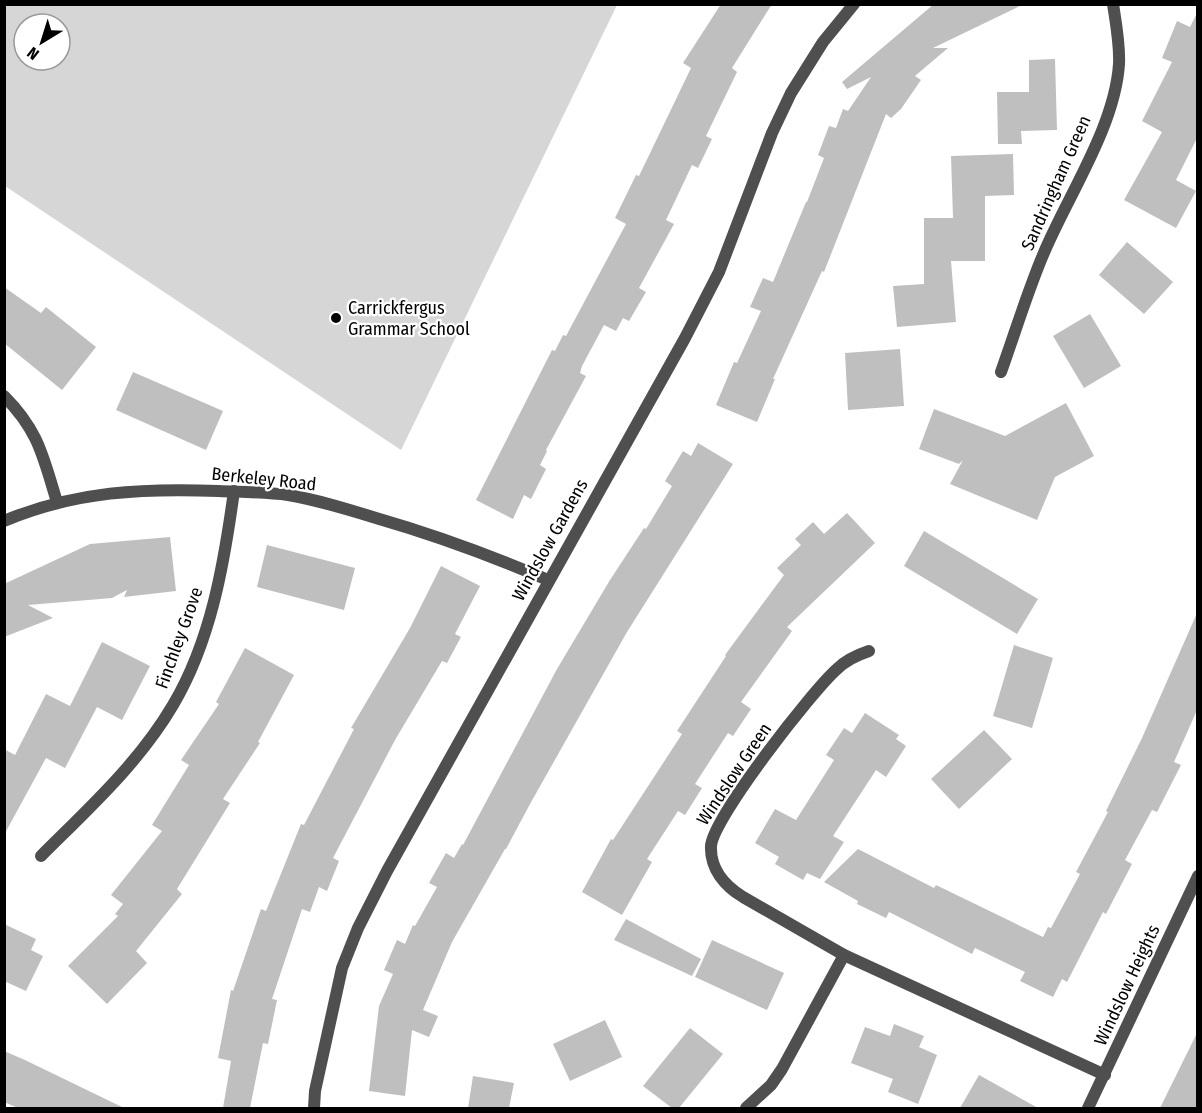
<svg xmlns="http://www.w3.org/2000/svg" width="1202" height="1113" viewBox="0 0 1202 1113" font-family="'Fira Sans Condensed',sans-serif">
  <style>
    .green { fill: #d6d6d6; fill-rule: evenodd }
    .building { fill: #bfbfbf }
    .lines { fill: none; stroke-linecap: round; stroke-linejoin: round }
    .minor { stroke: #4f4f4f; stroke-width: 12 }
    .poi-dot { fill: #000; stroke: #fff; stroke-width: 2 }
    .labels { text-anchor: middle; stroke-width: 4.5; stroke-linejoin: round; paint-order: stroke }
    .street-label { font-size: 18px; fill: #000; stroke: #fff }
    .poi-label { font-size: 18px; fill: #000; stroke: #fff; text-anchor: start }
  </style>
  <rect width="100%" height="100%" fill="#fff"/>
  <path class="green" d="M 4,5 L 5,4 L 617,5 L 401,450 L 5,186 ZM 24,24 L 60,24 L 60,60 L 24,60 Z"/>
  <g class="building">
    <polygon points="721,4 772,4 732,68 737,72 706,136 712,139 698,168 692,165 666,220 674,224 639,288 646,292 629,321 623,318 616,331 604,325 582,366 580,373 586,376 546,450 547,451 540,465 546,469 531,499 524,495 513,519 476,500 552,350 555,351 563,335 566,336 626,224 615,218 636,175 639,176 691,68 683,63"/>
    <polygon points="934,4 1024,4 933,48 948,48 915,76 921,80 901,109 891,118 886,114 824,272 822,271 773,379 775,379 757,422 716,405 734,362 737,363 761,311 750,307 763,278 773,282 806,202 807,202 824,158 818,155 829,126 836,128 843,109 848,111 871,77 847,89 842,82"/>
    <polygon points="1197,13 1197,138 1176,180 1196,191 1176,228 1124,200 1162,132 1142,121 1172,62 1162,58 1177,21 1190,27"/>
    <polygon points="1055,59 1057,130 1021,131 1022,144 998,144 997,92 1029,92 1029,60"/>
    <polygon points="1013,154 1014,195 985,196 985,261 951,261 956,322 897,327 893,286 924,284 924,218 953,218 951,156"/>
    <polygon points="1127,242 1173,282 1144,314 1099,275"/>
    <polygon points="4,287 41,313 46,307 96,347 62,390 4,343"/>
    <polygon points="1090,314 1121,366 1084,388 1053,336"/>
    <polygon points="900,349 904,406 848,410 845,353"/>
    <polygon points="133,372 223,411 206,450 116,410"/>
    <polygon points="1066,403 1094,456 1055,477 1037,520 950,484 963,460 959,464 919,449 934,409 1005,436"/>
    <polygon points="698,443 733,464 627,632 530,804 506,849 505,849 452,942 423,1010 438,1016 429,1037 412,1030 405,1096 369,1091 379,1006 393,974 384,970 397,940 405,944 413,925 415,926 437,887 429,883 446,853 454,858 462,844 463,845 557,669 610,580 644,528 646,529 672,486 665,481 683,451 691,456"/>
    <polygon points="847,513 875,543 787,627 792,631 741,702 751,709 733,736 728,733 695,784 702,788 685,815 678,811 647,859 652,862 622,915 582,892 611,839 613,840 682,734 677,731 726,656 725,655 784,575 777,568 801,545 795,539 813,522 824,534"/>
    <polygon points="924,531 1038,599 1017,634 904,566"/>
    <polygon points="170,537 176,591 124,597 127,590 112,598 28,605 53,618 4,637 4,584 90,544"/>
    <polygon points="267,545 355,568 344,610 257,587"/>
    <polygon points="441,566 480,586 455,634 461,637 447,663 442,661 395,740 333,858 339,861 327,891 319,887 310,912 302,909 272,999 277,1000 268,1044 263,1043 250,1108 223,1108 231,1061 218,1058 231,990 233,991 261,909 266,911 301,824 304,825 354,729 351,728 410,628"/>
    <polygon points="1197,613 1197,710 1174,762 1181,765 1157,812 1152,810 1125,860 1132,864 1106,914 1103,912 1067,982 1062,979 1053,997 1020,981 1025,972 975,948 972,954 889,912 886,918 857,904 858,901 824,882 858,849 934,888 936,885 1043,937 1048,927 1051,928 1080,874 1076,872 1108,812 1106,811 1142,738"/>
    <polygon points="102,642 150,666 122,720 97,707 65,768 46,758 4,835 4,749 15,755 46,694 70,706"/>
    <polygon points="1014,645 1053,658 1032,728 993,716"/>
    <polygon points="245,648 294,675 258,742 260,743 223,799 230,803 177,889 182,894 136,951 147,963 107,1004 68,966 118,916 115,914 123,904 111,895 162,831 152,825 189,765 181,760 219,704 216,702"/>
    <polygon points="865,713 899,735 896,739 906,746 886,777 876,770 833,836 844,842 820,879 807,873 803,880 775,864 779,857 755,843 775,809 796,820 834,760 826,755 844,728 852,733"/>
    <polygon points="984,730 1012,759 959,809 931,779"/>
    <polygon points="626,919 701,959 692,976 614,940"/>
    <polygon points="4,924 36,939 31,950 43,956 26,991 4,981"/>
    <polygon points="712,940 784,973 767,1010 695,977"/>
    <polygon points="605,1020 622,1057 570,1081 553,1044"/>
    <polygon points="894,1024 924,1036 919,1047 937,1055 918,1104 888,1092 893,1079 851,1063 865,1027 890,1036"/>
    <polygon points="690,1028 723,1054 679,1108 672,1108 643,1086"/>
    <polygon points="1197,1033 1197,1108 1160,1108"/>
    <polygon points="4,1051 25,1060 124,1108 18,1108 4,1102"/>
    <polygon points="979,1075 1038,1108 960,1108"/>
    <polygon points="473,1076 514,1083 509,1108 468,1108"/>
  </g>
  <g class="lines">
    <g class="minor">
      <path d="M 1001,372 C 1015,333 1027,293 1043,255 C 1067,197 1115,127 1119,64 C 1120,44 1116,24 1113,4"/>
      <path d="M 4,396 C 39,431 43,457 57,502"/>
      <path d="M 4,521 C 75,491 144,488 219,491 C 242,492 265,492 288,495 C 318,500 347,509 376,518 C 435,535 492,556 548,580"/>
      <path d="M 869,651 C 857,655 846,660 837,669 C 812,691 713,818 711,846 C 710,869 725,886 743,897 L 844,955 L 1105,1075"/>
      <path d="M 41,856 C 88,809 139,763 173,705 C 211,641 224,564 234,491"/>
      <polyline points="314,1108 315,1091 342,968 358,928 387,871 685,338 719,272 772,133 791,93 823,42 854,4"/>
      <polyline points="746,1108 771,1085 782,1069 844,955"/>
      <polyline points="1088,1108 1198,876"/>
    </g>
  </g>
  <circle class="poi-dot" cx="336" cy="318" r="6"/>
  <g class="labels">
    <g class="street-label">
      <text transform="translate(1056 183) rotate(-66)" y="6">Sandringham Green</text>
      <text transform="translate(264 479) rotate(6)" y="6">Berkeley Road</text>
      <text transform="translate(550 540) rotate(-61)" y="6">Windslow Gardens</text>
      <text transform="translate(179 638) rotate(-70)" y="6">Finchley Grove</text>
      <text transform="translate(734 774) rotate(-56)" y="6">Windslow Green</text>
      <text transform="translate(1127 985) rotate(-65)" y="6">Windslow Heights</text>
    </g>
    <g class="poi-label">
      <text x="348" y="314">Carrickfergus<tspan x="348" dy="21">Grammar School</tspan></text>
    </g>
  </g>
  <rect width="1202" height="1113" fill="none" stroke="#000000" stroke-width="12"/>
  <g transform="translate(42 42) rotate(218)"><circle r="28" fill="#ffffff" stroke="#999999" stroke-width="1.5"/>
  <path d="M0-4.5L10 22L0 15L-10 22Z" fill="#000000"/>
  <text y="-9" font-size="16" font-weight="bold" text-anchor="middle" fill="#000000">N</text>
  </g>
</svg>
